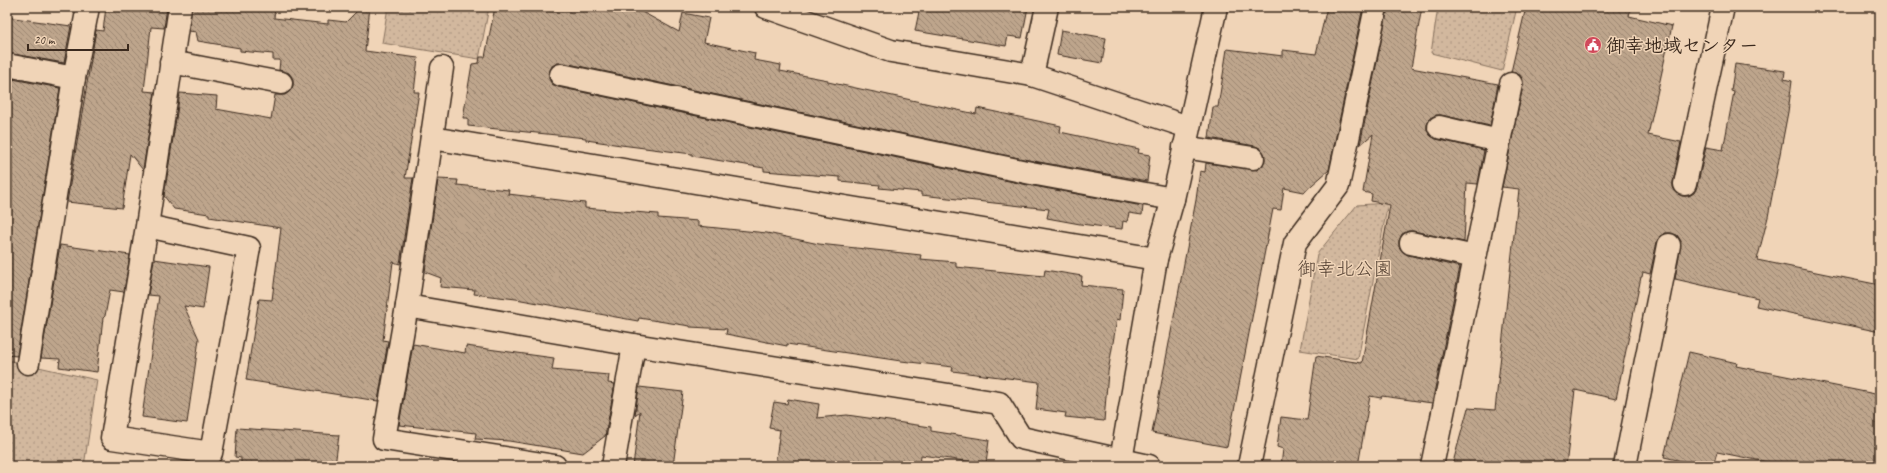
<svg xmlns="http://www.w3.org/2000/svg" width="1887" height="473" viewBox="0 0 1887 473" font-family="Caveat,'Klee One',sans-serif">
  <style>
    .grass { fill: url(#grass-dots); stroke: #86715e }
    .building { fill: url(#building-back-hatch); stroke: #3b2a1e }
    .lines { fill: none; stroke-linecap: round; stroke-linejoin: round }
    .minor-casing { stroke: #3b2a1e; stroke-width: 25 }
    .minor { stroke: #f0d4b7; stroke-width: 22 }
    .labels { text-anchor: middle; stroke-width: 3; stroke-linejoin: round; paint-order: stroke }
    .poi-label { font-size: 19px; font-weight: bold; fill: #3b2a1e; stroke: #f0d4b7; text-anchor: start }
    .park-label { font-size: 19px; fill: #523f31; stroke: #f0d4b7 }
  </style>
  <defs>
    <pattern id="grass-dots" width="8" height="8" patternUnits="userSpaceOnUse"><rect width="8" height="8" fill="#d2b89e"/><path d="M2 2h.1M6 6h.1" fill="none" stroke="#b59e88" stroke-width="1.8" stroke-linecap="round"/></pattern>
    <pattern id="building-back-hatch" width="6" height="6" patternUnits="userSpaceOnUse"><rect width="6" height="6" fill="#bea58c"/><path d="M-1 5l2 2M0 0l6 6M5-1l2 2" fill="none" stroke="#9c8772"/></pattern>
  </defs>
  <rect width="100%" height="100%" fill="#f0d4b7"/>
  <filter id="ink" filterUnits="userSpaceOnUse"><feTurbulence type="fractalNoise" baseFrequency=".025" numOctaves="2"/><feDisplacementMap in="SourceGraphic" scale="8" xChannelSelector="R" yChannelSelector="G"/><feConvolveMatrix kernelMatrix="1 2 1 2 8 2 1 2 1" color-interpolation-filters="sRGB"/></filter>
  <g filter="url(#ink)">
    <g class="grass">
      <polygon points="388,7 489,7 479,59 382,43"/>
      <polygon points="1438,7 1517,7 1502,71 1431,53"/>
      <polygon points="1388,203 1358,359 1300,350 1317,254 1357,205"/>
      <polygon points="7,360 97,380 84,466 7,466"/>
    </g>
    <g class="building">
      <polygon points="106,7 167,7 164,28 151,27 144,91 155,92 143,170 130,154 122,208 67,202 96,30 103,31"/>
      <polygon points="192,7 275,7 274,18 328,24 328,20 346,22 361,7 370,7 365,51 418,58 414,92 419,92 405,178 413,178 400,264 393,262 383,340 388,341 378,401 246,380 259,299 272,300 281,228 209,217 209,214 174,209 164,196 180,93 217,96 216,109 271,119 275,95 285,95 290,91 293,86 293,79 289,73 279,70 280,60 273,60 273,54 240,51 240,48 198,41 196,32 189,31"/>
      <polygon points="495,7 633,7 679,32 683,13 709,18 704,42 755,53 754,60 781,65 780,71 828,80 828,82 976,114 977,108 1061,126 1060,132 1139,149 1138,153 1150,155 1147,181 1033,161 564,63 557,63 552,66 549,73 549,79 552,84 558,87 1028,185 1143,206 1142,215 1129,213 1127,222 1123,221 1122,229 1080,224 1047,218 1049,209 921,195 921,192 879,188 880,185 840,181 840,177 764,171 764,168 692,156 692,154 621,145 586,140 586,138 468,126 468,118 463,118 472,64 479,63 480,57 485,57"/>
      <polygon points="920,7 1028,7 1022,38 1008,36 1006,46 915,31"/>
      <polygon points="1327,7 1363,7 1329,170 1304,192 1284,188 1281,210 1273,209 1227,447 1152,433 1196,200 1200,171 1205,172 1206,163 1257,170 1262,166 1265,160 1264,153 1261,149 1255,146 1209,138 1213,107 1218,107 1227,49 1283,56 1283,50 1316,54"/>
      <polygon points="1388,7 1422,7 1411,68 1498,84 1490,126 1441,115 1436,115 1430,118 1427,125 1427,131 1431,136 1436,139 1484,150 1478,184 1467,183 1464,242 1413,231 1408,231 1402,234 1399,241 1399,247 1403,252 1408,255 1460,267 1432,403 1382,396 1381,398 1370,396 1358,466 1281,466 1283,449 1277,447 1281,417 1307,420 1316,356 1362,363 1390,205 1371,201 1372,194 1363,192 1373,134 1360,145"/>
      <polygon points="1526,7 1631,7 1629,16 1672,26 1648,135 1681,142 1673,182 1673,187 1676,193 1682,196 1689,196 1694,193 1697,187 1706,147 1723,150 1734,92 1731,91 1735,64 1785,71 1784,79 1792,81 1788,112 1768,217 1757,260 1880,285 1880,332 1756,306 1758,298 1675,279 1681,241 1677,235 1671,233 1665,233 1660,236 1657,242 1650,274 1643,272 1642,277 1641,277 1616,399 1575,390 1566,466 1452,466 1468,408 1495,410 1519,189 1502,187 1523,86 1523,80 1520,75 1511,72"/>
      <polygon points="7,17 71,26 64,63 7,53"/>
      <polygon points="1061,30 1106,38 1102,63 1057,55"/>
      <polygon points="7,78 60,88 17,356 7,355"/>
      <polygon points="438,179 458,180 457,185 509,190 508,194 585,203 585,208 658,214 658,218 698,221 698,226 767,233 819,244 921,255 920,259 956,262 956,267 1044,276 1045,270 1082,276 1081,285 1123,289 1120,320 1117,319 1108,372 1104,421 1065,417 1066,413 1036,409 1039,382 952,371 953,367 901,361 787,344 787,346 726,334 727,329 690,327 690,326 639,318 638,321 516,299 474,294 475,290 440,287 441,278 425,272"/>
      <polygon points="60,245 130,255 124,292 110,290 105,316 103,318 97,372 59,367 60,359 41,358"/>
      <polygon points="154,259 209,267 203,309 184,306 199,339 187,423 142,417 159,296 148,295"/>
      <polygon points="413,344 465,353 466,346 554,358 552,370 609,375 608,383 615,384 605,436 583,453 509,441 475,439 476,433 399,425"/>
      <polygon points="1689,352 1737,363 1736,366 1880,395 1880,466 1787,466 1717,452 1713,466 1704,466 1664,457"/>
      <polygon points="639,387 683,392 673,466 633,466 640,411 635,415"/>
      <polygon points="788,399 819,404 817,418 847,415 931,427 931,431 989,440 986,464 921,455 920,466 775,466 780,430 769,428 774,402 787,404"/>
      <polygon points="237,428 339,435 335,466 241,466 241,458 235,457"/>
    </g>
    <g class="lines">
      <g class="minor-casing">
        <g id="minor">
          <polyline points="766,7 891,51 1032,75 1188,127"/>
          <polyline points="171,62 281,83"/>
          <polyline points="7,65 74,78"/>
          <polyline points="442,68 407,306 384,439 555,466"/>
          <polyline points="561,75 1031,173 1173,199"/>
          <polyline points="1032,75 1047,7"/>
          <polyline points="1439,127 1499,141"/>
          <polyline points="432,138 1156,259"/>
          <polyline points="1184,147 1253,158"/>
          <polyline points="1685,184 1723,7"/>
          <polyline points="147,226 249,248 211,453 112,438 147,226 180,7"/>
          <polyline points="1411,243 1475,257"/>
          <polyline points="407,306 634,345 999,403 1021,438 1149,466"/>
          <polyline points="28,363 74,78 88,7"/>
          <polyline points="613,466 634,345"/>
          <polyline points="1120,466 1156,259 1173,199 1216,7"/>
          <polyline points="1249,466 1295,243 1338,186 1376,7"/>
          <polyline points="1432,466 1511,84"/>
          <polyline points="1625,466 1669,245"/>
        </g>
      </g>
      <use href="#minor" class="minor"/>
    </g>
  </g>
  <defs>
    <g id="civic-disc" transform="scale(0.9)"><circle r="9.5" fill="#d1495b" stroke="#f0d4b7"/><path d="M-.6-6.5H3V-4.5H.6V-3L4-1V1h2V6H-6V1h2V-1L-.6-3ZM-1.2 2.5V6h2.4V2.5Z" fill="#fff"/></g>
  </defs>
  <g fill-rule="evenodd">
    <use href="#civic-disc" x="1593" y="45"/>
  </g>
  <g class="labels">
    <g class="poi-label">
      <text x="1606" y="52">御幸地域センター</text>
    </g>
    <g class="park-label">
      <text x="1345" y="275">御幸北公園</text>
    </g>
  </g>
  <rect width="1887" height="473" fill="none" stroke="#f0d4b7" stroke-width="24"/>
  <rect x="12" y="12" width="1863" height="449" fill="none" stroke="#3b2a1e" stroke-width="1.5" filter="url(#ink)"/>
  <path d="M28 44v6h100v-6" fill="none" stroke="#3b2a1e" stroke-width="2"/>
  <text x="34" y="44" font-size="12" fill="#3b2a1e" stroke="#f0d4b7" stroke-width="3" paint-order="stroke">20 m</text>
</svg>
